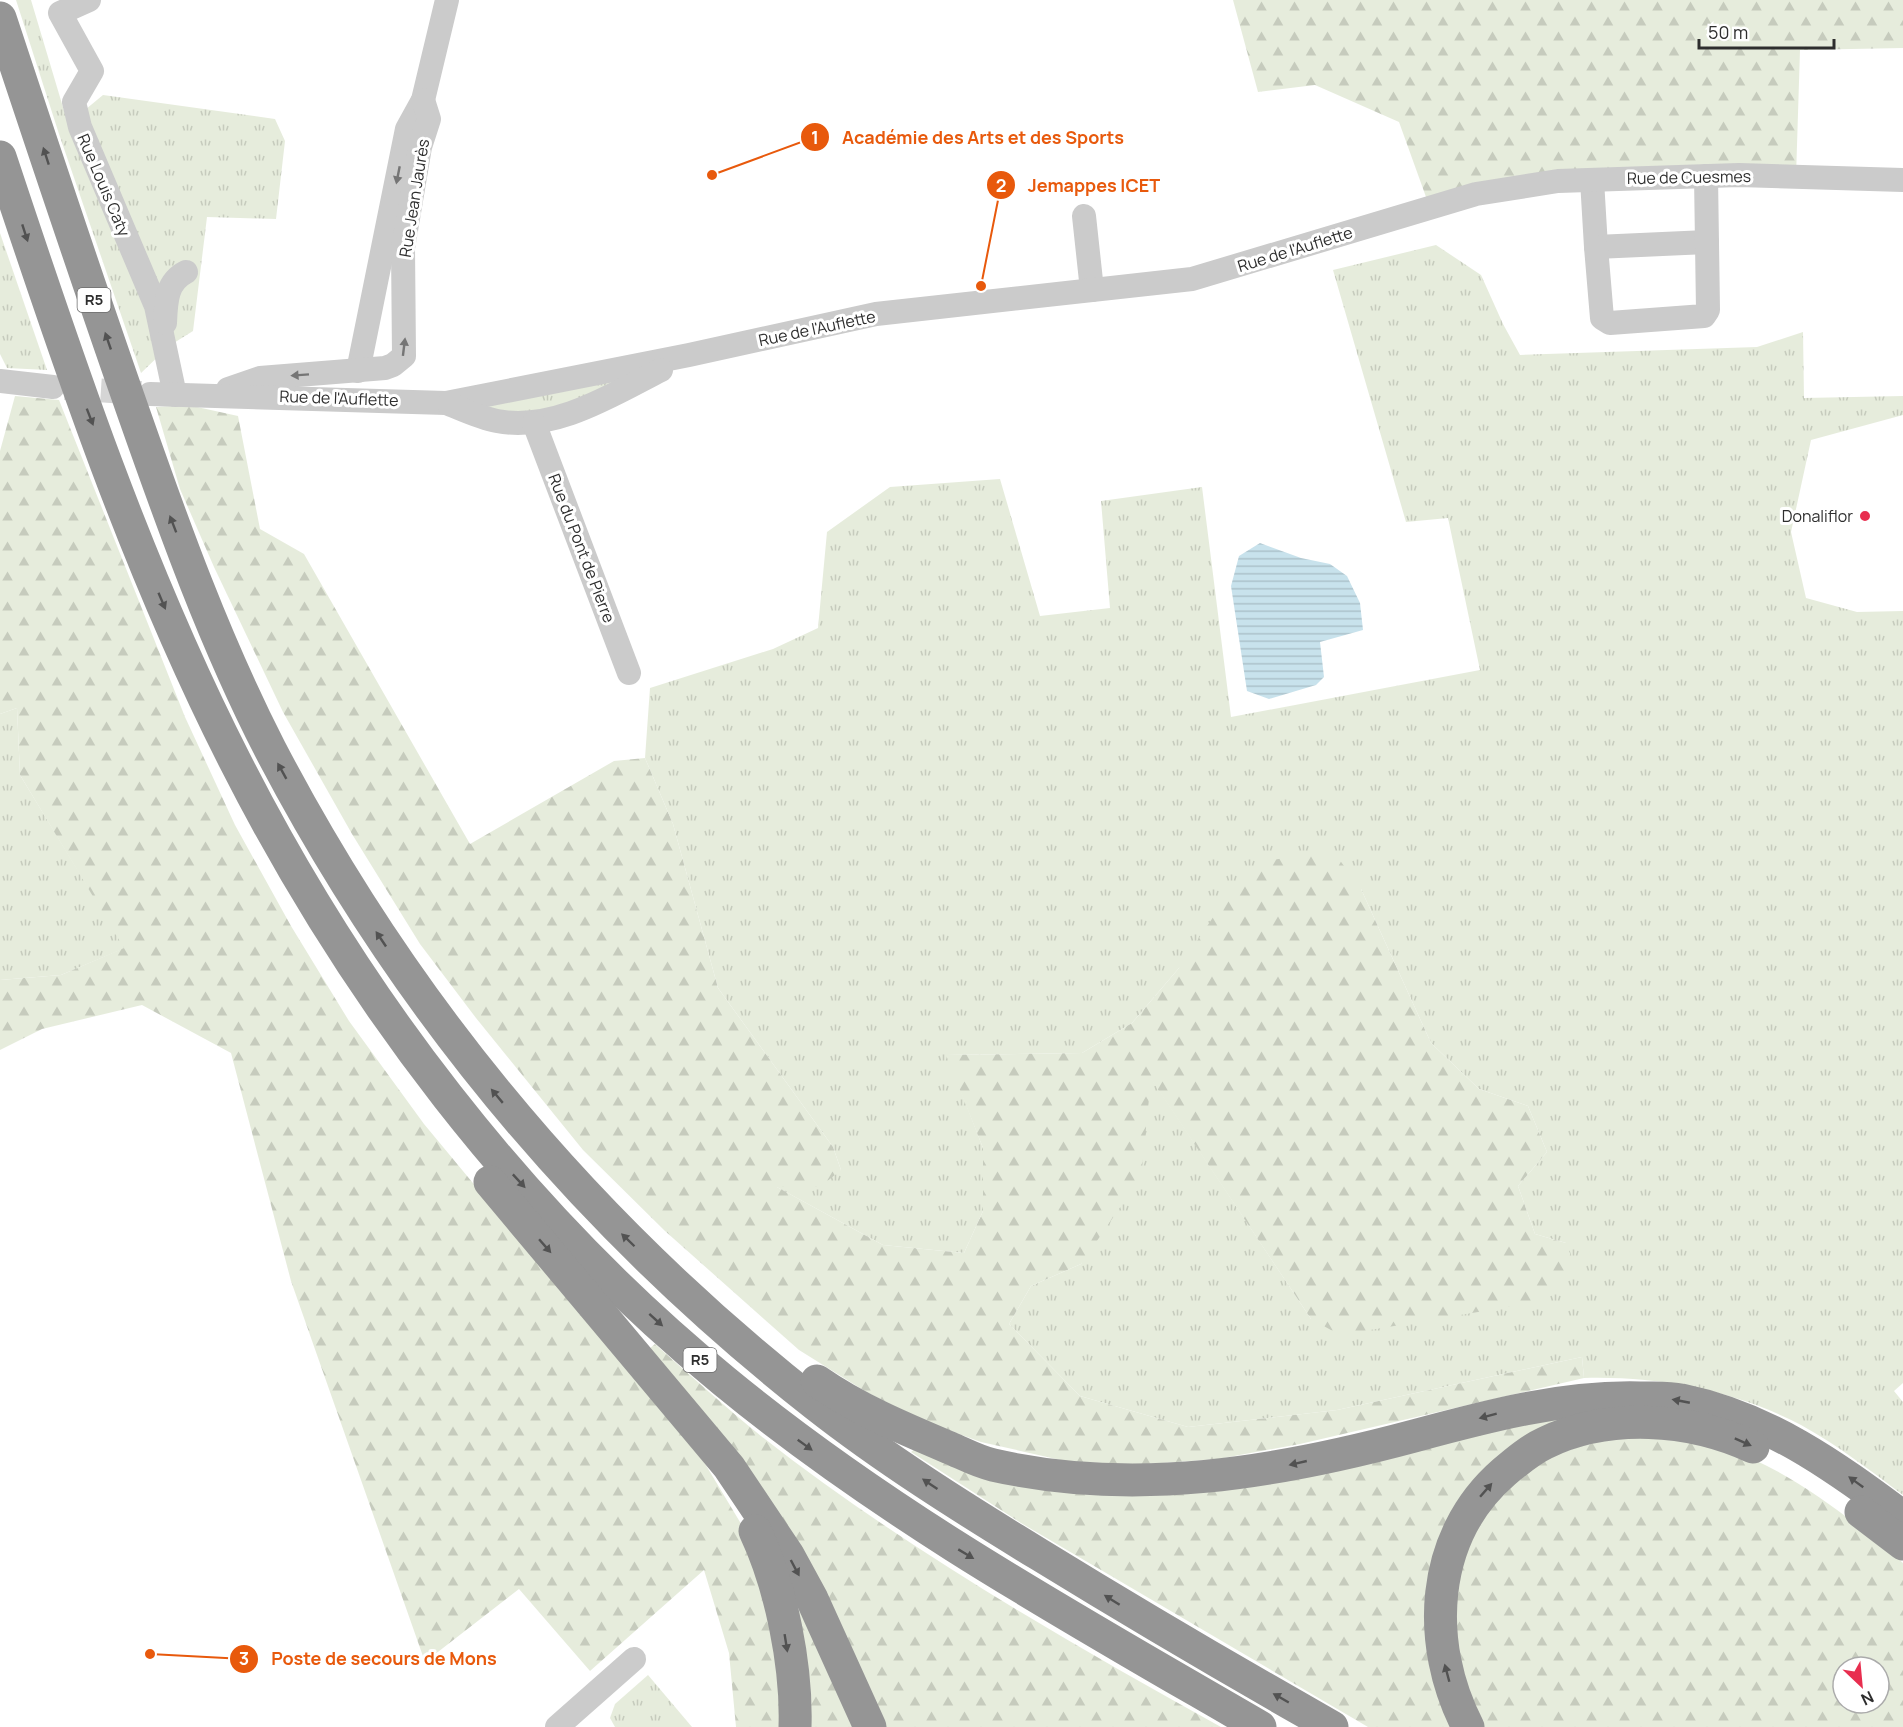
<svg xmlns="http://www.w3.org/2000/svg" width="1903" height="1727" viewBox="0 0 1903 1727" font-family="Manrope,sans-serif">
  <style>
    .grass { fill: url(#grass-tufts) }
    .forest { fill: url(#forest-firs); fill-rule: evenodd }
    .water { fill: url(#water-rules) }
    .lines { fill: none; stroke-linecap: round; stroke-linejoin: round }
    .minor-tunnel { stroke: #d5d5d5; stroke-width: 24; stroke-dasharray: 24 12; stroke-linecap: butt }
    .minor { stroke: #cbcbcb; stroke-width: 24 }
    .highway { stroke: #959595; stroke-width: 33 }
    .oneway { fill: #525252 }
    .oneway2 { fill: #757575 }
    .poi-dot { fill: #e82e4f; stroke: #fff; stroke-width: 2 }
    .labels { text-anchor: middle; stroke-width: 6; stroke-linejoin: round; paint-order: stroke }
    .shield { fill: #fff; stroke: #6d6d6d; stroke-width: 1.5 }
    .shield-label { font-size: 15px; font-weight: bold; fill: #2e2e2e }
    .street-label { font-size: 16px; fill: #2e2e2e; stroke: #fff }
    .poi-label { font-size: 16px; fill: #2e2e2e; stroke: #fff; text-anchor: end }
    .leader { fill: none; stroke: #e8590c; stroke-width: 2 }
    .callout-dot { fill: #e8590c; stroke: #fff; stroke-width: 2 }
    .mark-label { font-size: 18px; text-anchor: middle; font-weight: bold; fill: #fff }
    .callout-label { font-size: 18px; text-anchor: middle; font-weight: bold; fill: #e8590c; stroke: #fff; stroke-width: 6; stroke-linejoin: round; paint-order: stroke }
  </style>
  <defs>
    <pattern id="grass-tufts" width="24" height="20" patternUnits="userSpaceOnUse" patternTransform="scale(1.5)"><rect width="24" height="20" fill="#e6ecdc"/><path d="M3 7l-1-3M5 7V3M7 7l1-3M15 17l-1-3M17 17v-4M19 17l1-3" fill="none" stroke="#c6cbbd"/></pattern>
    <pattern id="forest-firs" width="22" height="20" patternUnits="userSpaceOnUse" patternTransform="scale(1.5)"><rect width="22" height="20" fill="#e6ecdc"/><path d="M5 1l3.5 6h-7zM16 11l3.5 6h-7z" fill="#c6cbbd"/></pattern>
    <pattern id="water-rules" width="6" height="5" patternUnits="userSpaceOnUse" patternTransform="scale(1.5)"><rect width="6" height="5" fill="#c8e2ec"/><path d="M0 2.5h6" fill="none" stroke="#acc2cb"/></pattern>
  </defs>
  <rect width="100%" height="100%" fill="#fff"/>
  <g class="grass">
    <polygon points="16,0 31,0 68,124 103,95 275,119 285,141 276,219 207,217 193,331 169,346 141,373 59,134"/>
    <polygon points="0,233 47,370 7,368 0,354"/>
    <path d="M 1436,245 L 1481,275 L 1503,324 L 1520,355 L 1757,347 L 1803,332 L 1804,398 L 1903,396 L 1903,415 L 1811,440 L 1791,532 L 1806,598 L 1857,612 L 1903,611 L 1903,1383 L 1894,1391 L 1903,1402 L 1903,1495 C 1870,1470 1837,1445 1801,1425 C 1734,1390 1659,1376 1584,1378 L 1582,1357 L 1337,1410 L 1188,1427 L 1080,1396 L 1009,1324 L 1031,1286 L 1081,1264 L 1151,1078 L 1311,1319 L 1566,1243 L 1535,1234 L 1518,1186 L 1547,1152 L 1528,1106 L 1479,1089 L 1431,1043 L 1361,889 L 1179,968 L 1132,1023 L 1082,1053 L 947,1055 L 983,1148 L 983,1211 L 964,1253 L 883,1245 L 775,1186 L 841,1170 L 833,1147 L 718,988 L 673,824 L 645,758 L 650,688 L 773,649 L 818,628 L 827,532 L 890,487 L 1000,479 L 1040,616 L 1110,608 L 1101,501 L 1202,487 L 1231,717 L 1480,670 L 1448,518 L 1406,522 L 1333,270 Z"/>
    <path d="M 631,378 C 584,398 531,431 481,404 Z"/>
    <polygon points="17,708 20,775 125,948 61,975 0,980 0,714"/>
    <polygon points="648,1675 692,1727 615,1727 610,1718 615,1704"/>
  </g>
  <g class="forest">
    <polygon points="1233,0 1903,0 1903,48 1800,50 1796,177 1558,181 1430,208 1399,122 1315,85 1258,92"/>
    <polygon points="15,396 59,400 185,717 235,825 291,926 349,1021 424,1124 704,1462 746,1532 766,1580 785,1727 736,1727 729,1653 704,1570 590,1671 519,1589 425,1662 291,1281 231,1053 142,1005 42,1029 0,1050 0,980 61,975 124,948 20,775 17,708 0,714 0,451"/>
    <polygon points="188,405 238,416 260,529 304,554 470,844 614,761 645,758 673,824 718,988 833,1147 841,1170 820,1187 777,1187 883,1245 964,1253 983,1211 983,1148 946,1055 1082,1053 1132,1023 1179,968 1232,889 1264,861 1333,851 1361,889 1431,1043 1479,1089 1528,1106 1547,1152 1518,1186 1535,1234 1566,1243 1573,1261 1538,1302 1340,1335 1311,1319 1151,1079 1141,1177 1081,1264 1031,1286 1009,1324 1080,1396 1188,1427 1337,1410 1582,1357 1584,1378 1300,1444 1218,1459 1134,1465 1065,1461 981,1442 923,1421 868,1393 799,1350 665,1231 583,1150 476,1018 420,944 352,834 283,712 214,567 180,489 156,407"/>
    <path d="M 655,1344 C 690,1375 725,1407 761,1436 C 904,1548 1063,1639 1221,1727 L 879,1727 L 649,1349 Z"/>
    <polygon points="1583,1407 1460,1502 1454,1727 1368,1727 1021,1523 911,1452 918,1446 1054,1484"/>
    <path d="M 1625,1431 C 1655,1436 1698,1438 1725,1448 C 1792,1471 1850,1518 1903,1563 L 1903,1727 L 1482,1727 L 1463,1690 L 1450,1625 L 1469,1533 L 1529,1464 ZM 1843,1667 L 1879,1667 L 1879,1703 L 1843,1703 Z"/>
    <polygon points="797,1606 857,1727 806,1727"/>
  </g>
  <polygon class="water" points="1260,543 1301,558 1330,564 1347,576 1360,603 1363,630 1320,642 1324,677 1316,685 1269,699 1247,691 1231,586 1239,556"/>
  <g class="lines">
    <polyline class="minor-tunnel" points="65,388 141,393"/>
    <g class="minor">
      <polyline points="89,0 60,13 92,71 74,102 80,127 156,306 175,395"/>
      <polyline points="1592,180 1596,247 1707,242"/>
      <polyline points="1084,216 1092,290"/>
      <polyline points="1596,247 1602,318 1610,323 1704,316 1708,310 1706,176"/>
      <path d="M 165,323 C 166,302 166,282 186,272"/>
      <polyline points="358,371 407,129 423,100 447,0"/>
      <polyline points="0,381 53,387"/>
      <polyline points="228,389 260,378 385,368 393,365 404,356 403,248 420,147 429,119 423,100"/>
      <polyline points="150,394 446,403 689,355 876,314 1192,279 1476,194 1558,181 1739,175 1903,180"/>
      <path d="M 449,404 C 464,410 481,418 497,421 C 554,432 612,395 661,370"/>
      <polyline points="534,423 629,673"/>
      <polyline points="557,1727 634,1659"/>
    </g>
    <g class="highway">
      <path d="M 0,18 C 44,151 88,283 134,414 C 174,528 215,642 270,749 C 405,1008 586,1224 815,1404 C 885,1459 963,1508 1040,1555 C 1136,1614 1233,1671 1332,1727"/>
      <path d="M 0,157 C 68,362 137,569 235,761 C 354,996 520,1214 724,1381 C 889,1517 1076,1620 1260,1727"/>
      <polyline points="490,1182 729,1467 788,1555 812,1599 870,1727"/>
      <path d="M 817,1381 C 857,1409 905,1429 950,1448 C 964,1454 979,1462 993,1465 C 1135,1497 1276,1473 1414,1436 C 1488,1416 1563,1396 1640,1398 C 1653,1398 1668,1397 1681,1400 C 1768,1418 1833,1465 1903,1517"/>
      <polyline points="1861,1512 1903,1544"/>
      <path d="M 755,1531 C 781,1586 797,1666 795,1727"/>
      <path d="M 1468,1727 C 1425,1644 1429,1537 1504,1472 C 1517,1461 1530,1450 1545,1443 C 1609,1412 1690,1418 1753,1447"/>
    </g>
  </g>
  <defs><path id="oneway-solid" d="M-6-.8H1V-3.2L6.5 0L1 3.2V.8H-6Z" transform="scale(1.5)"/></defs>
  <g class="oneway">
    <use href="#oneway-solid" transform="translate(46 156) rotate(-108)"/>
    <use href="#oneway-solid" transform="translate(25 233) rotate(72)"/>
    <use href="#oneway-solid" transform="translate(108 341) rotate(-109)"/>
    <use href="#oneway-solid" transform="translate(90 417) rotate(69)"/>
    <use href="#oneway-solid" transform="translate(173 524) rotate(-111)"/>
    <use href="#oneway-solid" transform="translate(162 601) rotate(67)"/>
    <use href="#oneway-solid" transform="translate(282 771) rotate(-119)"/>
    <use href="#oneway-solid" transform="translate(381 939) rotate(-124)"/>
    <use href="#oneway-solid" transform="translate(497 1096) rotate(-130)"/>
    <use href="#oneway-solid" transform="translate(519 1181) rotate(47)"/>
    <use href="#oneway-solid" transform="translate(628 1240) rotate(-136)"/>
    <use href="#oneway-solid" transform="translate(545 1246) rotate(49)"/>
    <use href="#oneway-solid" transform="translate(656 1320) rotate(42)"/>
    <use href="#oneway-solid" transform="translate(1681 1401) rotate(-169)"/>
    <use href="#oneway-solid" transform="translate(1488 1416) rotate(165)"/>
    <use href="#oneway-solid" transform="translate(1743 1442) rotate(24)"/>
    <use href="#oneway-solid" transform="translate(805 1445) rotate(36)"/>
    <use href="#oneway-solid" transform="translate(1298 1463) rotate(167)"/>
    <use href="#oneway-solid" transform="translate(1856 1482) rotate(-144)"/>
    <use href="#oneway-solid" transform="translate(930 1484) rotate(-146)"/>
    <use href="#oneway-solid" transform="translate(1486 1490) rotate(-49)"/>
    <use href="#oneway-solid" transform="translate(966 1554) rotate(31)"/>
    <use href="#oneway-solid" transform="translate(795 1568) rotate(62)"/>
    <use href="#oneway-solid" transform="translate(1112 1600) rotate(-148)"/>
    <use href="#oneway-solid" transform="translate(786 1643) rotate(81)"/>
    <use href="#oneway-solid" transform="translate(1447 1673) rotate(-105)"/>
    <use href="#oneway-solid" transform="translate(1281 1698) rotate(-150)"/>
  </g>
  <g class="oneway2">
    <use href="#oneway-solid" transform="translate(398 175) rotate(101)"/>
    <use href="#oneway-solid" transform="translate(404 347) rotate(-83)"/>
    <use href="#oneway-solid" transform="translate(300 375) rotate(176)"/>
  </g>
  <circle class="poi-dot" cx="1865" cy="516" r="6"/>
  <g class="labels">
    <g class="shield">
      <rect x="77.5" y="288" width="33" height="24" rx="4.5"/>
      <rect x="683.5" y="1348" width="33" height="24" rx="4.5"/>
    </g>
    <g class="shield-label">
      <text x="94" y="305">R5</text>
      <text x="700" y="1365">R5</text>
    </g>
    <g class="street-label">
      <text transform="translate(1689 177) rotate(-1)" y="6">Rue de Cuesmes</text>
      <text transform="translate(104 185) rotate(67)" y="6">Rue Louis Caty</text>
      <text transform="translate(414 198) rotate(-81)" y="6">Rue Jean Jaurès</text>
      <text transform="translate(1295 249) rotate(-17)" y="6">Rue de l'Auflette</text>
      <text transform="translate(817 328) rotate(-12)" y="6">Rue de l'Auflette</text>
      <text transform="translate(339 398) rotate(2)" y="6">Rue de l'Auflette</text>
      <text transform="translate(582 548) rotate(69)" y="6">Rue du Pont de Pierre</text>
    </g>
    <g class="poi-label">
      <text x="1853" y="522">Donaliflor</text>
    </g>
  </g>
  <path class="leader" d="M712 175L815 137M981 286L1001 185M150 1654L244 1659"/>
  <g class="callout-dot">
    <circle cx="712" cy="175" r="6"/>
    <circle cx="981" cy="286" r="6"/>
    <circle cx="150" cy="1654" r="6"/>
    <circle cx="815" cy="137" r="15"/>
    <circle cx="1001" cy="185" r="15"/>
    <circle cx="244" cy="1659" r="15"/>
  </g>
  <g class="mark-label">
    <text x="815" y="144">1</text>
    <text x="1001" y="192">2</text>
    <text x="244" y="1665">3</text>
  </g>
  <g class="callout-label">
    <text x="983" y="144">Académie des Arts et des Sports</text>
    <text x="1094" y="192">Jemappes ICET</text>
    <text x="384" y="1665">Poste de secours de Mons</text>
  </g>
  <g transform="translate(1861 1685) rotate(154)"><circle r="28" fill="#ffffff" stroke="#ababab" stroke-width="1.5"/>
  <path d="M0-4.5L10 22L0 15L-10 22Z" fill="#e82e4f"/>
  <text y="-9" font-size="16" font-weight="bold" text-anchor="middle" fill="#2e2e2e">N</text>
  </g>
  <path d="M1699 39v9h135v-9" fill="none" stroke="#2e2e2e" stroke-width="3"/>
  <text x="1708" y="39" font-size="18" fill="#2e2e2e" stroke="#ffffff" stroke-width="4.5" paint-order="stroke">50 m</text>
</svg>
